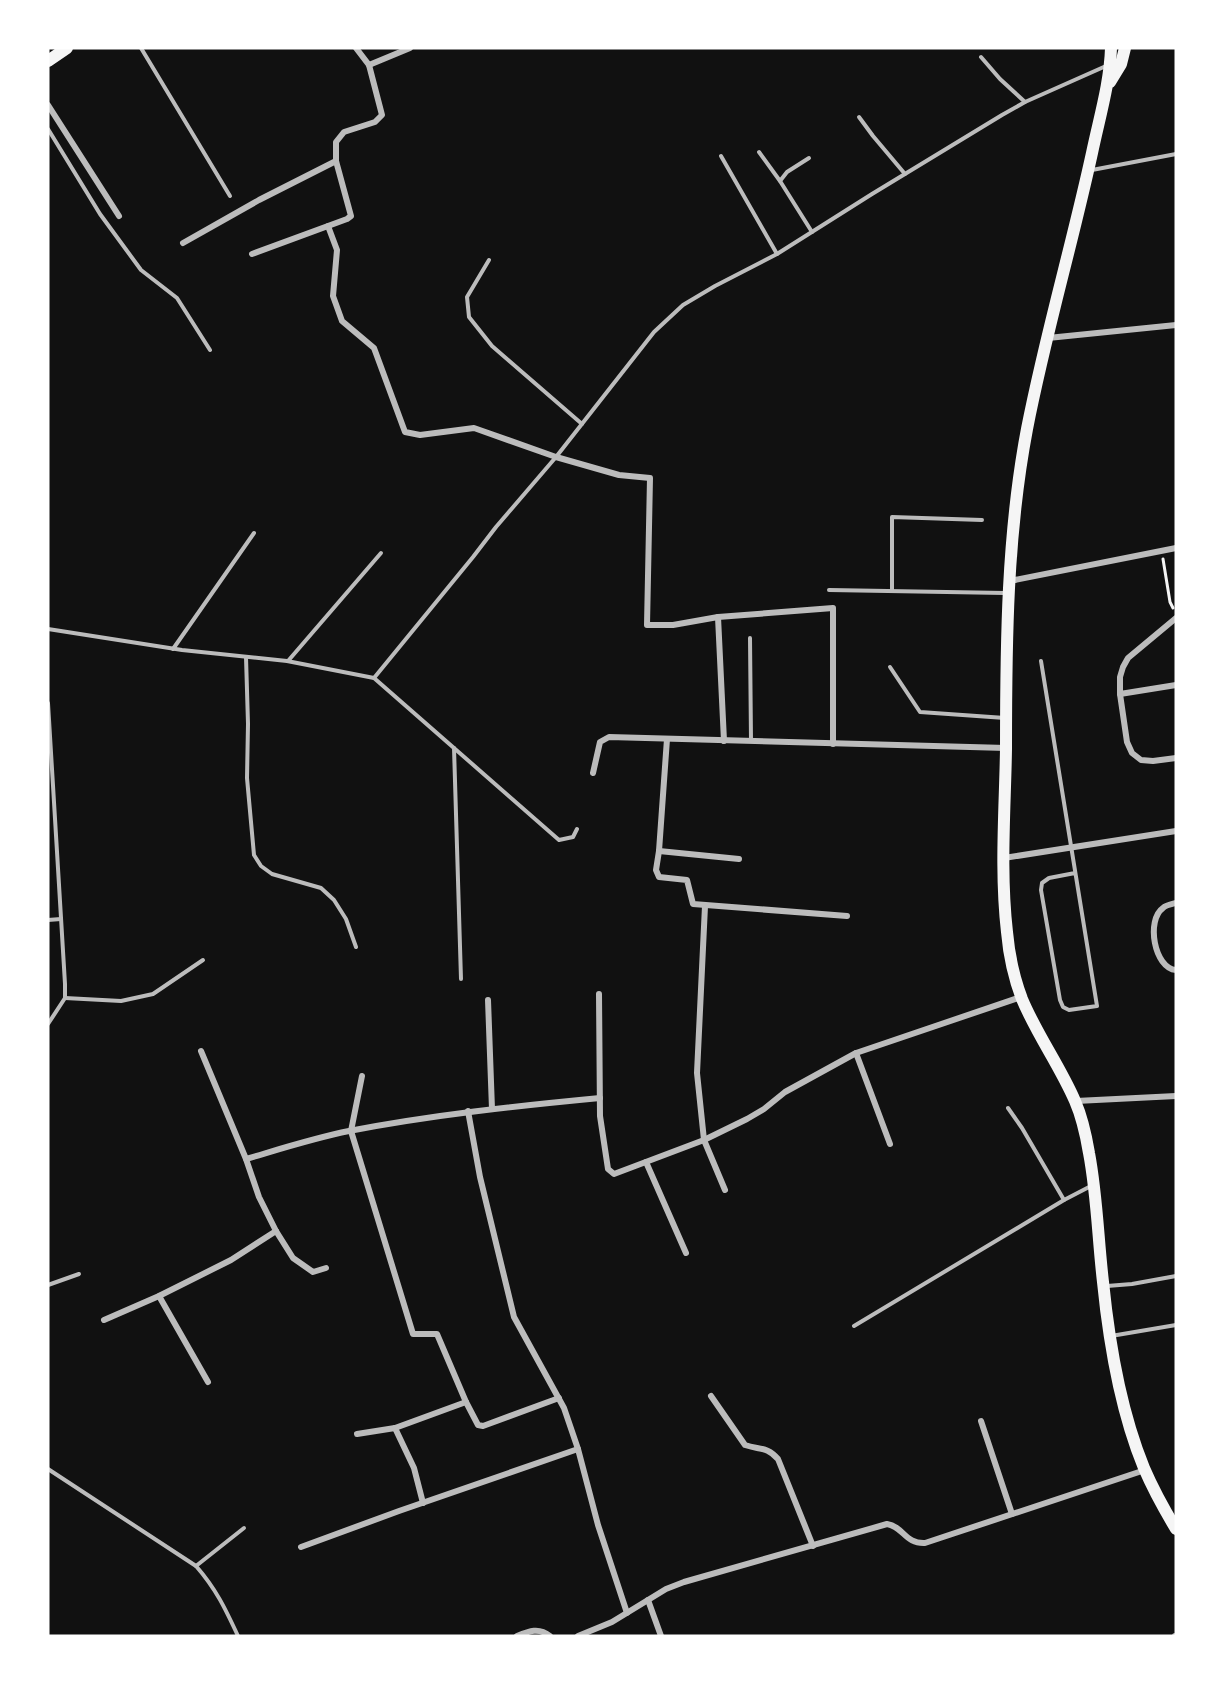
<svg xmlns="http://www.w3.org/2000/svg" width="1224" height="1684" viewBox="0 0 1224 1684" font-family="'PT Sans Narrow',sans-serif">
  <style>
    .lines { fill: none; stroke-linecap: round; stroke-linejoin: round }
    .path { stroke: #f5f5f5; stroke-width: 3 }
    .service { stroke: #bcbcbc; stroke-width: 4 }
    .minor { stroke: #bcbcbc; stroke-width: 6 }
    .primary { stroke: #f5f5f5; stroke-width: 12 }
  </style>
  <rect width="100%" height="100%" fill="#111"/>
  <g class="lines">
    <polyline class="path" points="1163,559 1170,602 1173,608"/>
    <g class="service">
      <polyline points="141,48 230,196"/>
      <polyline points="981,57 1000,79 1025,102"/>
      <polyline points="859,117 873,136 905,174"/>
      <polyline points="48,129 100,214 141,270 177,298 210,350"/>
      <polyline points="759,152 780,181 812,232"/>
      <polyline points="721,156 777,254"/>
      <polyline points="1092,170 1176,154"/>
      <polyline points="780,181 787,172 809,158"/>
      <polyline points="489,260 467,297 469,317 492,346 582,424"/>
      <polyline points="829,590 1005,593"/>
      <polyline points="892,591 892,517 982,520"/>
      <polyline points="48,629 182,650 287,661 374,678 559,840 573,837 577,829"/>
      <polyline points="750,638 751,741"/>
      <polyline points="173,649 254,533"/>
      <polyline points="246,657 248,724 247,778 254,855 261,866 272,874 321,888 334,900 346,919 356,947"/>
      <polyline points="288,661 381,553"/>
      <polyline points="1041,661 1097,1006 1069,1010 1063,1007 1060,1000 1041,890 1042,883 1049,878 1075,873"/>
      <polyline points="890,667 920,712 1005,718"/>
      <polyline points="374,678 473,557 496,527 556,457 654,332 683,305 715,286 777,254 872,194 1002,115 1025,102 1106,66"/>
      <polyline points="48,703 65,984 65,998 48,1024"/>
      <polyline points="454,748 461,979"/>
      <polyline points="48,920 61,919"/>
      <polyline points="65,998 121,1001 153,994 203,960"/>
      <polyline points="1008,1108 1022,1128 1064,1200"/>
      <polyline points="48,1285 79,1274"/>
      <polyline points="1107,1286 1132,1284 1176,1276"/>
      <polyline points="854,1326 1064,1200 1091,1186"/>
      <polyline points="1111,1336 1176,1325"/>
      <path d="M 48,1469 L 196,1566 C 216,1589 225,1608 238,1636"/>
      <polyline points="196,1566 244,1528"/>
    </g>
    <g class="minor">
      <polyline points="369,65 410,48"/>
      <polyline points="48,105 119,216"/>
      <polyline points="328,226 337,250 333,296 342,321 374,348 405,432 420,435 474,428 556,457 619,475 650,478 647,625 673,625 718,617 833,608 833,744"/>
      <polyline points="183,243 259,200 336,161"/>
      <polyline points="252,254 347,219 351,216 336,161 336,142 344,132 375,122 382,115 369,65 356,48"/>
      <polyline points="1048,338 1176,325"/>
      <polyline points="1010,581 1176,548"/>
      <polyline points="718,617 724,741"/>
      <polyline points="1176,618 1128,658 1123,667 1120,677 1120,694 1127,742 1132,753 1141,760 1153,761 1176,758"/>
      <polyline points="1120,694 1176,685"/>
      <polyline points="667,739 659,851 656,870 659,877 687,880 693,904 847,916"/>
      <polyline points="593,773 600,742 609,737 1006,748"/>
      <polyline points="659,851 739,859"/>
      <polyline points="1004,858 1176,831"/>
      <path d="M 1176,903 C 1172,904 1166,905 1163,908 C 1146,920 1154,968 1176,970"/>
      <polyline points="705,906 697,1073 704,1140 725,1190"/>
      <polyline points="599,994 600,1116 608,1169 614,1174 704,1140 747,1119 764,1109 785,1092 856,1053 1021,997"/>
      <polyline points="488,1000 492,1109"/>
      <polyline points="201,1051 246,1159 259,1197 276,1231 293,1258 313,1272 326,1268"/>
      <polyline points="856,1053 890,1144"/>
      <polyline points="362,1076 351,1131 413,1334 437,1334 466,1402 478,1425 483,1426 559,1398"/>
      <polyline points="1076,1101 1176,1096"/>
      <polyline points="468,1111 480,1177 514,1317 564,1408 578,1449 598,1525 627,1613"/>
      <path d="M 246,1159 C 280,1149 314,1138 349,1131 C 432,1115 516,1106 600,1098"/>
      <polyline points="646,1162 686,1253"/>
      <polyline points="159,1296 208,1382"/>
      <polyline points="104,1320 159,1296 231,1260 276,1231"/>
      <path d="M 711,1396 L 745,1445 C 759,1450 767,1446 778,1459 L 813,1546"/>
      <polyline points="981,1421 1012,1514"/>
      <polyline points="395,1428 414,1468 423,1503"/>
      <polyline points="357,1434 395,1428 466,1402"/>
      <polyline points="301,1547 399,1511 578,1449"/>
      <polyline points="648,1600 661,1636"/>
      <path d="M 517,1636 C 529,1631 539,1627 550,1636"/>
      <path d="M 578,1636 L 612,1622 L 666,1589 L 684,1582 L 887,1524 C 904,1527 905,1544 925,1543 L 1145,1470"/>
      <polyline points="1175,1636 1176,1636"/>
    </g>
    <g class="primary">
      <path d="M 1111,48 C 1110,83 1099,119 1092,153 C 1072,245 1045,336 1027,429 C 1007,534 1006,642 1006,749 C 1005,810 1000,871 1007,932 C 1009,955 1014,978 1022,999 C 1037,1035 1060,1066 1075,1101 C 1082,1117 1086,1135 1089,1153 C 1097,1195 1098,1239 1103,1282 C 1109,1342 1121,1412 1144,1468 C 1153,1489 1164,1509 1176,1529"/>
      <polyline points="48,61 67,48"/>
      <polyline points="1110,82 1121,64 1125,48"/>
    </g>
  </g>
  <rect width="1224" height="1684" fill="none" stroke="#ffffff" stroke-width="99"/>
</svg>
